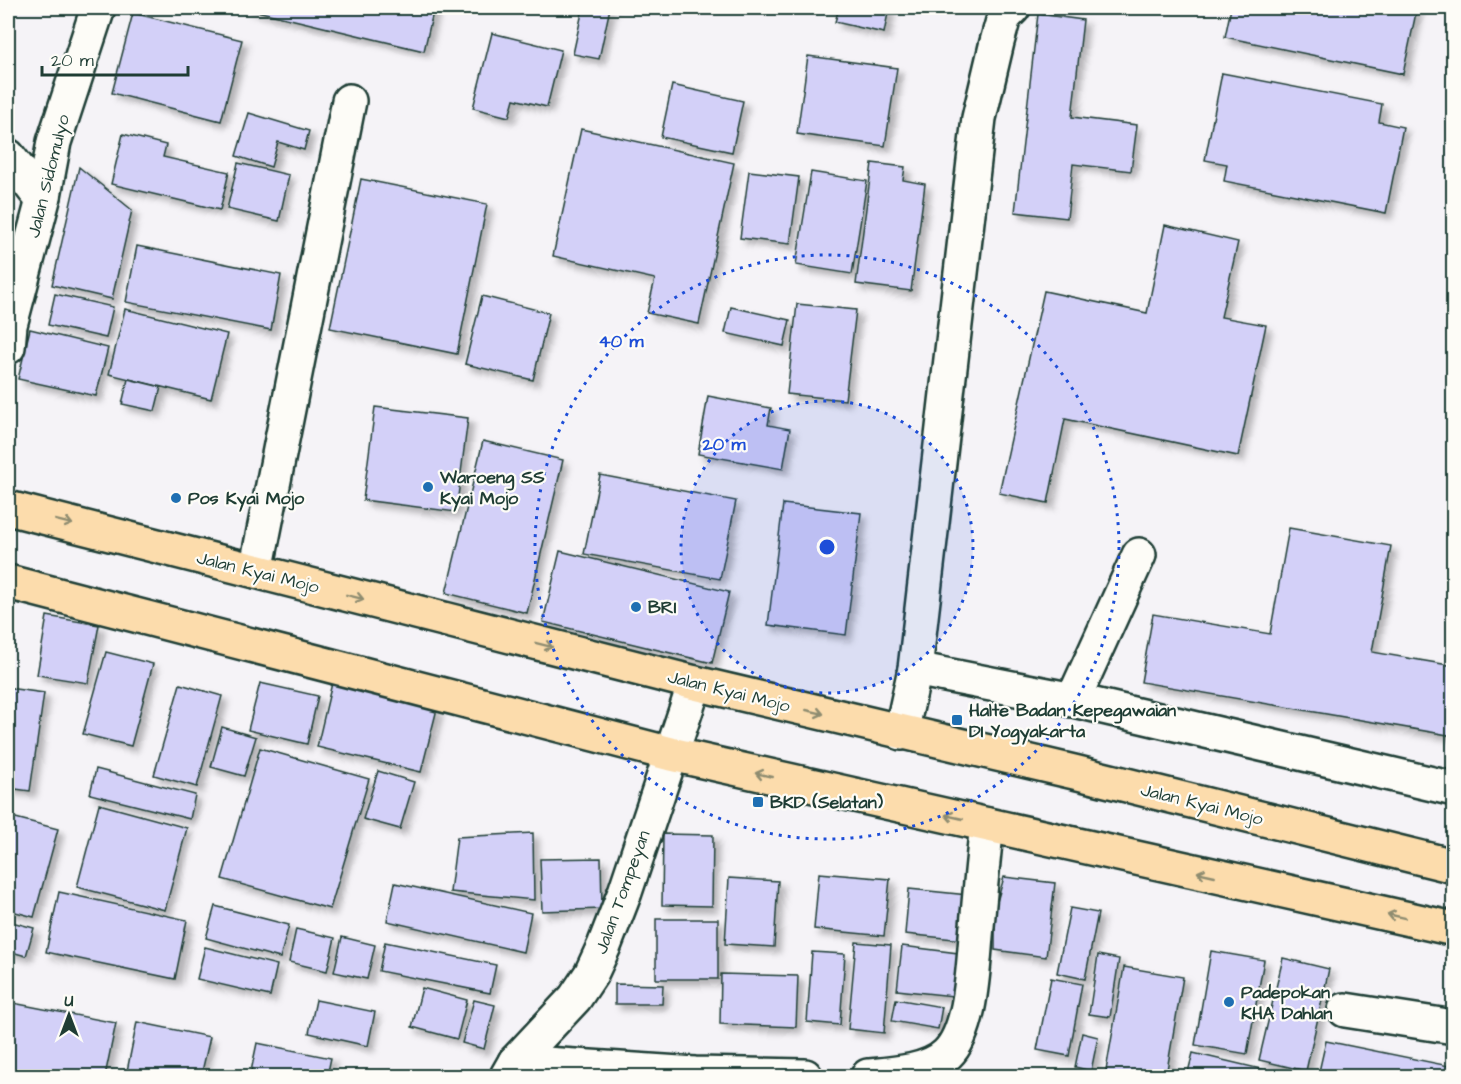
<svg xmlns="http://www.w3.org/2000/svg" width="1461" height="1084" viewBox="0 0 1461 1084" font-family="'Architects Daughter',sans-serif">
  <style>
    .building { fill: #d3d0f8; stroke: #1f3d34; stroke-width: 1.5; filter: url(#shadow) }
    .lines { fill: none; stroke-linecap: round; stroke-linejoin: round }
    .minor-casing { stroke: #1f3d34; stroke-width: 38 }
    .major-casing { stroke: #1f3d34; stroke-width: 38 }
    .minor { stroke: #fdfcf7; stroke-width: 33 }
    .major { stroke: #fcdcac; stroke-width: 33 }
    .oneway { stroke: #8e8c70 }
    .ring { fill: none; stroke: #1d4ed8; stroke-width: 3; stroke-dasharray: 3 6 }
    .poi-dot { fill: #1f6fb2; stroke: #fdfcf7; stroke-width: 2 }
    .labels { text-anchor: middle; stroke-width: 4.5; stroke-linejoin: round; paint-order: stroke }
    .street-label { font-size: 18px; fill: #1f3d34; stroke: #fdfcf7 }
    .poi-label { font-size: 18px; font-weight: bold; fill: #1f3d34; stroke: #fdfcf7; text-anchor: start }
    .centre { fill: #1d4ed8; stroke: #fdfcf7; stroke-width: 3 }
    .ring-label { font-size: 18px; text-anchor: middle; font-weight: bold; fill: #1d4ed8; stroke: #fdfcf7; stroke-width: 4.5; stroke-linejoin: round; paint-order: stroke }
  </style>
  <defs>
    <filter id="shadow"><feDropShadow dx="5.5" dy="5.5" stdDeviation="3" flood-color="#0004"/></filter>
  </defs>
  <rect width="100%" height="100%" fill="#f5f3f7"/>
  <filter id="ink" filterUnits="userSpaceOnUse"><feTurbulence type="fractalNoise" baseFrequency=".0167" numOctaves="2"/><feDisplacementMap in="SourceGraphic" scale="12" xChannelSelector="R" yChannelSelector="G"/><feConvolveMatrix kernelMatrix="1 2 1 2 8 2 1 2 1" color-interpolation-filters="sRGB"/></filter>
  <g filter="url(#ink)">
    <g class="building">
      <polygon points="244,8 434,8 424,51"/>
      <polygon points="583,8 610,8 599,59 573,54"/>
      <polygon points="839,8 889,8 884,33 835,22"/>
      <polygon points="1231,8 1417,8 1403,74 1225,37"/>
      <polygon points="133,13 242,40 221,121 112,93"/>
      <polygon points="1038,14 1083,20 1072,117 1137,125 1131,171 1073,164 1067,218 1015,212"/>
      <polygon points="492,33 561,50 547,107 514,99 509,117 473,108"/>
      <polygon points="808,56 897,68 885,146 797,134"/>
      <polygon points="1222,73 1382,104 1379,122 1403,127 1386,213 1224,181 1227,164 1205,160"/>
      <polygon points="672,85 743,101 732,152 661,137"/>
      <polygon points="249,113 309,131 304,150 278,142 271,167 236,156"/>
      <polygon points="581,129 734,163 699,324 647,313 655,279 553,256"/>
      <polygon points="123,134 166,145 163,157 229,172 220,210 111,184"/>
      <polygon points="238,163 289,175 279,221 227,209"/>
      <polygon points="872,163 905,167 903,180 925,184 911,291 856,284"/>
      <polygon points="79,167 132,210 112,299 52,285"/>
      <polygon points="749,171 799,177 790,244 740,238"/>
      <polygon points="811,172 867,181 852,274 796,265"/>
      <polygon points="361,179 487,204 457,354 330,328"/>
      <polygon points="1165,225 1238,242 1221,317 1266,325 1238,456 1065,419 1048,503 999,493 1044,291 1147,313"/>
      <polygon points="137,246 281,275 271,330 126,302"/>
      <polygon points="55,294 113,307 106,338 48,325"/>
      <polygon points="482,296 549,313 533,380 465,364"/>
      <polygon points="797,304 856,310 845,400 787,394"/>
      <polygon points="731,307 790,320 784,346 725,333"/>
      <polygon points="125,309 227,334 211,399 109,374"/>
      <polygon points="30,329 108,348 96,396 18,379"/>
      <polygon points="128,379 161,387 155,411 122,404"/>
      <polygon points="708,396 771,408 768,425 790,429 783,469 698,454"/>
      <polygon points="375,407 468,418 456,512 363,500"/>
      <polygon points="483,441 563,460 527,613 446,593"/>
      <polygon points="600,475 736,501 720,579 584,554"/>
      <polygon points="783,504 861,513 846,635 768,625"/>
      <polygon points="1289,528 1391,546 1372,652 1454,666 1454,736 1141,682 1153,614 1270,634"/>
      <polygon points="560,551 729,592 712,663 543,622"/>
      <polygon points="47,616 99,625 88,683 37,675"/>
      <polygon points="106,652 153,664 131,746 83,734"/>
      <polygon points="260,683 318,696 307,744 248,730"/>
      <polygon points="332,683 437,709 421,772 317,747"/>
      <polygon points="180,684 222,696 197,787 154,775"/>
      <polygon points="8,688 44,693 30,791 8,788"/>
      <polygon points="222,727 256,737 244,776 211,767"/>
      <polygon points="260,748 369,779 330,909 222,879"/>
      <polygon points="96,769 195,795 190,819 90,794"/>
      <polygon points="378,771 414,782 400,829 363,819"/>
      <polygon points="99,804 187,828 165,910 77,887"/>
      <polygon points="8,816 58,829 34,917 8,910"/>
      <polygon points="533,833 534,900 450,892 457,837"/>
      <polygon points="663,834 713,835 712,906 662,905"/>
      <polygon points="601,858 602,909 542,911 540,859"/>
      <polygon points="819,873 890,879 884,936 814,929"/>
      <polygon points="1004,877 1055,883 1046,957 995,950 995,909"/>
      <polygon points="729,878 778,881 774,947 725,944"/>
      <polygon points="395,883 531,913 523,952 387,921"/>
      <polygon points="909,889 968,895 964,940 905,934"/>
      <polygon points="59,892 187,920 175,979 46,952"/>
      <polygon points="215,906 289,925 280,958 206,938"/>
      <polygon points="1070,908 1098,913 1085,979 1057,973"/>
      <rect x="656" y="919" width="62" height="60"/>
      <polygon points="8,921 34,928 26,956 8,951"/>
      <polygon points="296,929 335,938 327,971 289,962"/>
      <polygon points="342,937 375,945 367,979 334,972"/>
      <polygon points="385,942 496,965 490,993 379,971"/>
      <polygon points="856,942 891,945 884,1033 848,1029"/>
      <polygon points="902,946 958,953 953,996 897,990"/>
      <polygon points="205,947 277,965 270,996 197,979"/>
      <polygon points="1211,951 1264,960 1247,1054 1195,1045"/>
      <polygon points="812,952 845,954 840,1025 807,1022"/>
      <polygon points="1098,955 1119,959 1110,1017 1089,1014"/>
      <polygon points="1283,958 1329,969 1306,1071 1259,1060"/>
      <polygon points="1124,967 1183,977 1166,1076 1105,1076"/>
      <polygon points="721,974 798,976 796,1027 720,1024"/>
      <polygon points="1051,978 1082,984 1069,1056 1037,1050"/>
      <polygon points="615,984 663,985 662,1004 615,1004"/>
      <polygon points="422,988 467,1000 457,1039 412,1027"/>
      <polygon points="896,999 942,1007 938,1029 892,1021"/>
      <polygon points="316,1000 375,1012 368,1046 309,1033"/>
      <polygon points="474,1000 495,1005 484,1049 462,1043"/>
      <polygon points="13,1003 116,1023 105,1076 8,1076 8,1028"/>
      <polygon points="137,1022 210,1037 201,1076 126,1076"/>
      <polygon points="1082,1033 1098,1037 1091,1071 1075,1067"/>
      <polygon points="1326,1041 1454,1067 1454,1076 1318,1076"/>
      <polygon points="257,1043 331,1058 327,1076 250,1076"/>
      <polygon points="1193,1053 1290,1076 1187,1076"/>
    </g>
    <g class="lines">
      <g class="minor-casing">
        <g id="minor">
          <polyline points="8,156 37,193 44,196"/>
          <polyline points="8,347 10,325 44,196 54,142 98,8"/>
          <polyline points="256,571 349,101"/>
          <polyline points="915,669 1073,700 1454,789"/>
          <polyline points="1073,700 1139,555"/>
          <polyline points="901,733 915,669 979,118 997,42 1004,17 1013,8"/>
          <polyline points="1345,1010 1454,1027"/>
          <polyline points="515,1062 695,1074 805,1076"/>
          <polyline points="507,1076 515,1062 575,998 591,974 604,946 625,892 695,683"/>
          <path d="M 868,1076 C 892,1074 929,1072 947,1054 C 973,1029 973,961 977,926 C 980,892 983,858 987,825"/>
        </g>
      </g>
      <g class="major-casing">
        <g id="major">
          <polyline points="8,508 695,683 1074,772 1454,866"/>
          <polyline points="8,582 671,754 1454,929"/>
        </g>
      </g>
      <use href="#minor" class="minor"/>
      <use href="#major" class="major"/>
    </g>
    <defs><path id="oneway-shaft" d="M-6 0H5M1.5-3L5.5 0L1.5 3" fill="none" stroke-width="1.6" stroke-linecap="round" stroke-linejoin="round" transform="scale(1.5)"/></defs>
    <g class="oneway">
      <use href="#oneway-shaft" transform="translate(64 522) rotate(14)"/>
      <use href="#oneway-shaft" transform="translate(355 597) rotate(14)"/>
      <use href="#oneway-shaft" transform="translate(544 645) rotate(14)"/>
      <use href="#oneway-shaft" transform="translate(815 712) rotate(13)"/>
      <use href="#oneway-shaft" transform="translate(764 775) rotate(-167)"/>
      <use href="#oneway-shaft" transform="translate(954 817) rotate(-167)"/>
      <use href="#oneway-shaft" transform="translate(1206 874) rotate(-167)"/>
      <use href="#oneway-shaft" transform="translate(1396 916) rotate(-167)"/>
    </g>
  </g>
  <circle cx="827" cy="547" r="146" fill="#1d4ed8" fill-opacity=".12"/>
  <g class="ring">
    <circle cx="827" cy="547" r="146"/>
    <circle cx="827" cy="547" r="292"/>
  </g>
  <g class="poi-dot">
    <circle cx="428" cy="487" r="6"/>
    <circle cx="176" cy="498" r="6"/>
    <circle cx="636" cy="607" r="6"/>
    <rect x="951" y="714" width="12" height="12" rx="3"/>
    <rect x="752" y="796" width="12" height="12" rx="3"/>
    <circle cx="1229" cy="1002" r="6"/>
  </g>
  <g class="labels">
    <g class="street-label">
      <text transform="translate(48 176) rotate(-76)" y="6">Jalan Sidomulyo</text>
      <text transform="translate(258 572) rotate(14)" y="6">Jalan Kyai Mojo</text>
      <text transform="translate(729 691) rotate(14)" y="6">Jalan Kyai Mojo</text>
      <text transform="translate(1202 804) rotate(14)" y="6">Jalan Kyai Mojo</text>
      <text transform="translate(622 892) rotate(-70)" y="6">Jalan Tompeyan</text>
    </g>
    <g class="poi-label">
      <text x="440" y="483">Waroeng SS<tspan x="440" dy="21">Kyai Mojo</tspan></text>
      <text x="188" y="504">Pos Kyai Mojo</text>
      <text x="648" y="613">BRI</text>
      <text x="969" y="716">Halte Badan Kepegawaian<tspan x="969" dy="21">DI Yogyakarta</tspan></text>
      <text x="770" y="808">BKD (Selatan)</text>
      <text x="1241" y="998">Padepokan<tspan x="1241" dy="21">KHA Dahlan</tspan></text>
    </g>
  </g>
  <circle cx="827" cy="547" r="9" class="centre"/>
  <g class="ring-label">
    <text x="621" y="347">40 m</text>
    <text x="724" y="450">20 m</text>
  </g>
  <rect width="1461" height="1084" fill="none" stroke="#fdfcf7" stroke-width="30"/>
  <rect x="15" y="15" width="1431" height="1054" fill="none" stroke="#1f3d34" stroke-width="2" filter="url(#ink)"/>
  <g transform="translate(69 1015)" stroke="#fdfcf7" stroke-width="4.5" paint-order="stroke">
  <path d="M0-4.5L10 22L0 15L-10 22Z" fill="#1f3d34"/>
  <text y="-9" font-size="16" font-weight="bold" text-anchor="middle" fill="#1f3d34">U</text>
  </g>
  <path d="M42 66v9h146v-9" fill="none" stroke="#1f3d34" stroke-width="3"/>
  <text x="51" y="66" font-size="18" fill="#1f3d34" stroke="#fdfcf7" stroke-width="4.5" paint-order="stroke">20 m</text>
</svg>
